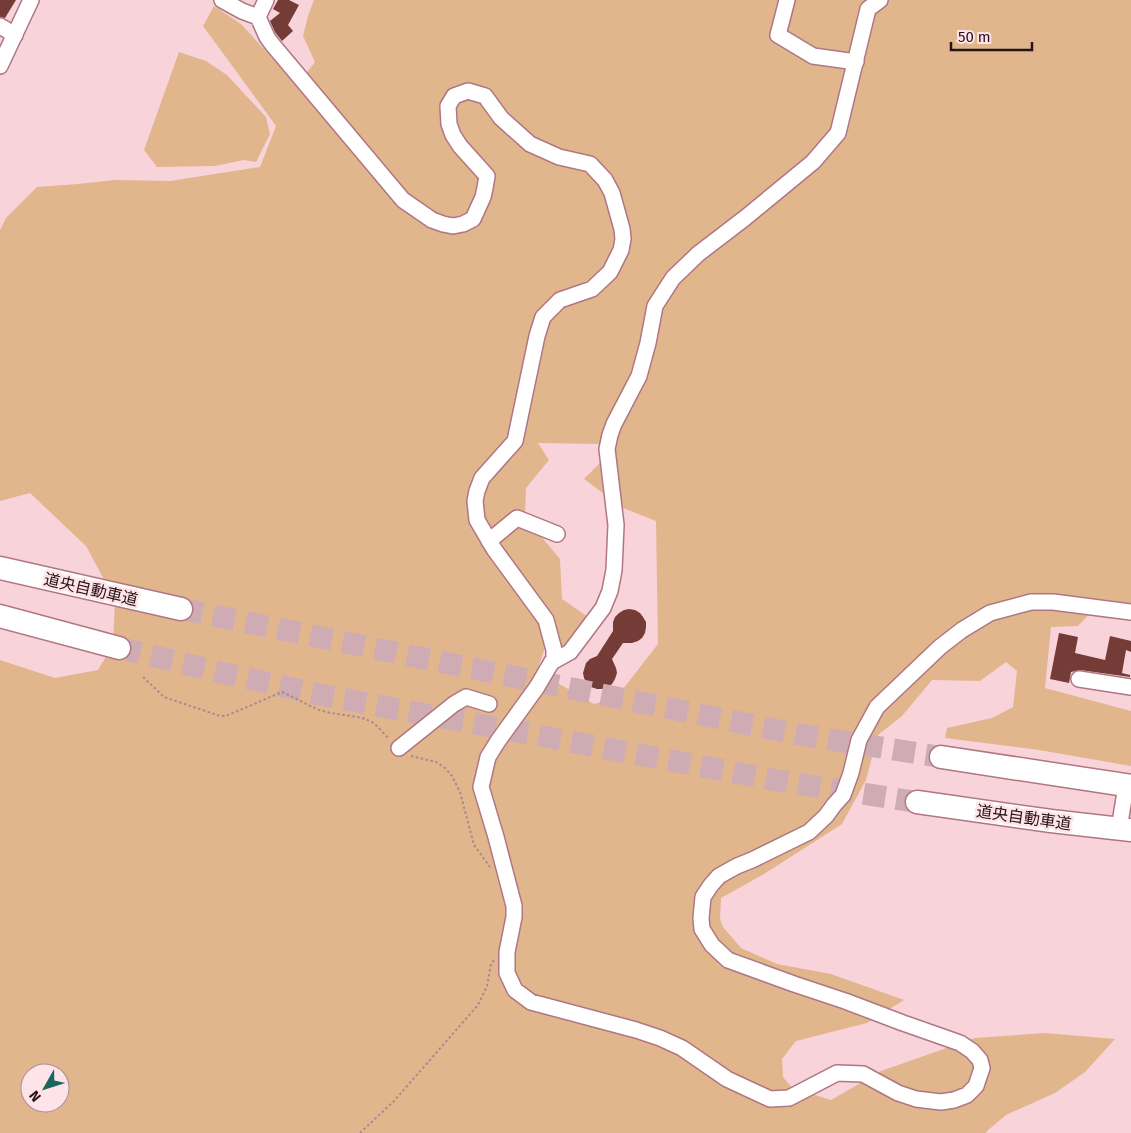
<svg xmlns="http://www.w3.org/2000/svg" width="1131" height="1133" viewBox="0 0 1131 1133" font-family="'Fira Sans','Noto Sans JP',sans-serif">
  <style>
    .green { fill: #e1b68d; fill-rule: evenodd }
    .building { fill: #743b37 }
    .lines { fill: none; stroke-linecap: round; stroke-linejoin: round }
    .highway-tunnel { stroke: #cfacb3; stroke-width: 22; stroke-dasharray: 22 11; stroke-linecap: butt }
    .minor-casing { stroke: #b07682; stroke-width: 18 }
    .highway-casing { stroke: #b07682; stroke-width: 25 }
    .path { stroke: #a9898f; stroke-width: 2; stroke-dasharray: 2.5 2.5; stroke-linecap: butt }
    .minor { stroke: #fff; stroke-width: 15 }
    .highway { stroke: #fff; stroke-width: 22 }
    .labels { text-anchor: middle; stroke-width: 5; stroke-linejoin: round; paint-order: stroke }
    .street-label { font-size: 16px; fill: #281217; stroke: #fee4e8 }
  </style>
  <rect width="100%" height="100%" fill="#f9d3da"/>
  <g class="green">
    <path d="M 314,0 L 1131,0 L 1131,605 L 1101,602 L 1078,626 L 1051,627 L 1045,688 L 1131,711 L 1131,766 L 1039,750 L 945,738 L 947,728 L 992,718 L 1013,707 L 1017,671 L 1006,662 L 980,681 L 932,680 L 902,716 L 878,735 L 866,780 L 842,824 L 764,874 L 721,898 L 720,919 L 723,927 L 741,948 L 777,964 L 831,974 L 904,1000 L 867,1023 L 796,1041 L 782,1059 L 783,1077 L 792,1088 L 831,1100 L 881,1071 L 975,1038 L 1045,1033 L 1115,1039 L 1085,1072 L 1055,1093 L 1006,1115 L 987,1131 L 986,1133 L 0,1133 L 0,660 L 55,678 L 98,670 L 113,645 L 115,600 L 86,546 L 30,493 L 0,501 L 0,230 L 6,218 L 37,187 L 78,184 L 114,180 L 170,181 L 260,167 L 276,126 L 203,26 L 214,6 L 241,24 L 297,85 L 315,62 L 303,36 L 308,16 ZM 538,443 L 600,444 L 605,458 L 584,479 L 623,508 L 656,521 L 658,644 L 616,698 L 594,704 L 537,671 L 545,648 L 568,649 L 591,619 L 562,599 L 560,559 L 525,517 L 526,488 L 549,460 ZM 30,1073 L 60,1073 L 60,1103 L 30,1103 Z"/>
    <polygon points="179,52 206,61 227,75 266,117 270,134 256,162 244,160 215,166 157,167 144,150"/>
  </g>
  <g class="building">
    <polygon points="0,0 16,0 5,18 0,17"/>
    <polygon points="278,0 289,0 299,5 288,25 293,31 282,41 275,32 270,21 280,13 273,9"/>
    <polygon points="629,609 635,610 640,613 643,617 646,622 646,627 645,633 642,638 638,641 632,643 623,643 612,659 616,668 617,673 615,679 612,684 608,687 602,689 597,689 591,687 587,683 584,678 583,673 586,663 590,659 597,656 613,631 613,622 615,617 619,613 624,610"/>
    <polygon points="1059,633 1078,637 1075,653 1105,660 1110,636 1131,641 1131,652 1126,650 1122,673 1130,675 1130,677 1080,670 1071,672 1069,683 1050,679"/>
  </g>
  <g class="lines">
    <g class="highway-tunnel">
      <polyline points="181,609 796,734 941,757"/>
      <polyline points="119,648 228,674 322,695 775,780 917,802"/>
    </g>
    <g class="minor-casing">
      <g id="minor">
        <polyline points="222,0 242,11 258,17 267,37 272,44 403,200 432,220 443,224 453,226 463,224 473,219 483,197 485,188 487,176 460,146 453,135 449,124 448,106 454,96 468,91 485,96 501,118 530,144 559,157 590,164 605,180 612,193 622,229 623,239 621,250 610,272 592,289 560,300 543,317 537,336 515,441 482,478 477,491 475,501 477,520 494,549 546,620 554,650 554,658 537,687 498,741 488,757 481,787 496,837 514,906 514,917 507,952 507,973 515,990 531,1002 636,1030 660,1038 682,1048 727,1079 770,1099 789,1098 837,1073 863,1074 898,1093 916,1099 941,1102 954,1100 967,1095 976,1086 982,1068 980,1060 972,1051 960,1043 903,1023 845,1001 794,984 728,960 712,945 702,929 701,918 703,897 711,885 719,876 737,866 752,860 809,832 826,816 834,805 843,795 851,773 859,740 877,707 940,647 962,630 990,613 1031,602 1053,602 1131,612"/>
        <polyline points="787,0 778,35 813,56 856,62"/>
        <polyline points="258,17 266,0"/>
        <polyline points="0,26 15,35"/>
        <polyline points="0,66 31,0"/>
        <polyline points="489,541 517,518 557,534"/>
        <polyline points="552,662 570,652 603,608 610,591 614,570 616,525 607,449 610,435 614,424 639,376 648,343 655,306 673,278 698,254 745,218 813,162 838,133 868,9 880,0"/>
        <polyline points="1079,679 1131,687"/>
        <polyline points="399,748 454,704 466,697 489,704"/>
        <polyline points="1119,829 1126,786"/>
      </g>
    </g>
    <g class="highway-casing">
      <g id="highway">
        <polyline points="0,568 181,609"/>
        <polyline points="0,616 119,648"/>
        <polyline points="941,757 1131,786"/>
        <polyline points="917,802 1051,821 1131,830"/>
      </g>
    </g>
    <g class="path">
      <path d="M 143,677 L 164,697 L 220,716 L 226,716 L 282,692 C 294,697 305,704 317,709 C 332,716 361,714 373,723 C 379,727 384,734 389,739"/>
      <polyline points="411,756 436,762 445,768 452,776 460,792 474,845 490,867"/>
      <polyline points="360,1133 394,1101 478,1005 487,986 491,964 494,960"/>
    </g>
    <use href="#minor" class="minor"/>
    <use href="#highway" class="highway"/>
  </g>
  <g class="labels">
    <g class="street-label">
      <text transform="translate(91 589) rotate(13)" y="6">道央自動車道</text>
      <text transform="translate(1024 817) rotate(8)" y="6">道央自動車道</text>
    </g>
  </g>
  <g transform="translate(45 1088) rotate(231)"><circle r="24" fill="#fee4e8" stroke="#a89094"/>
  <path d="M0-4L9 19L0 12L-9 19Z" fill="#1b665e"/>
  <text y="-8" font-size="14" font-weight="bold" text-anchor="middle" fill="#281217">N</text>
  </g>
  <path d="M951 42v8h81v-8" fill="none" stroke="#281217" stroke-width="2.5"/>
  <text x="958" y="42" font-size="15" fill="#281217" stroke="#fee4e8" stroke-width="4" paint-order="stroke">50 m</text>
</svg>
